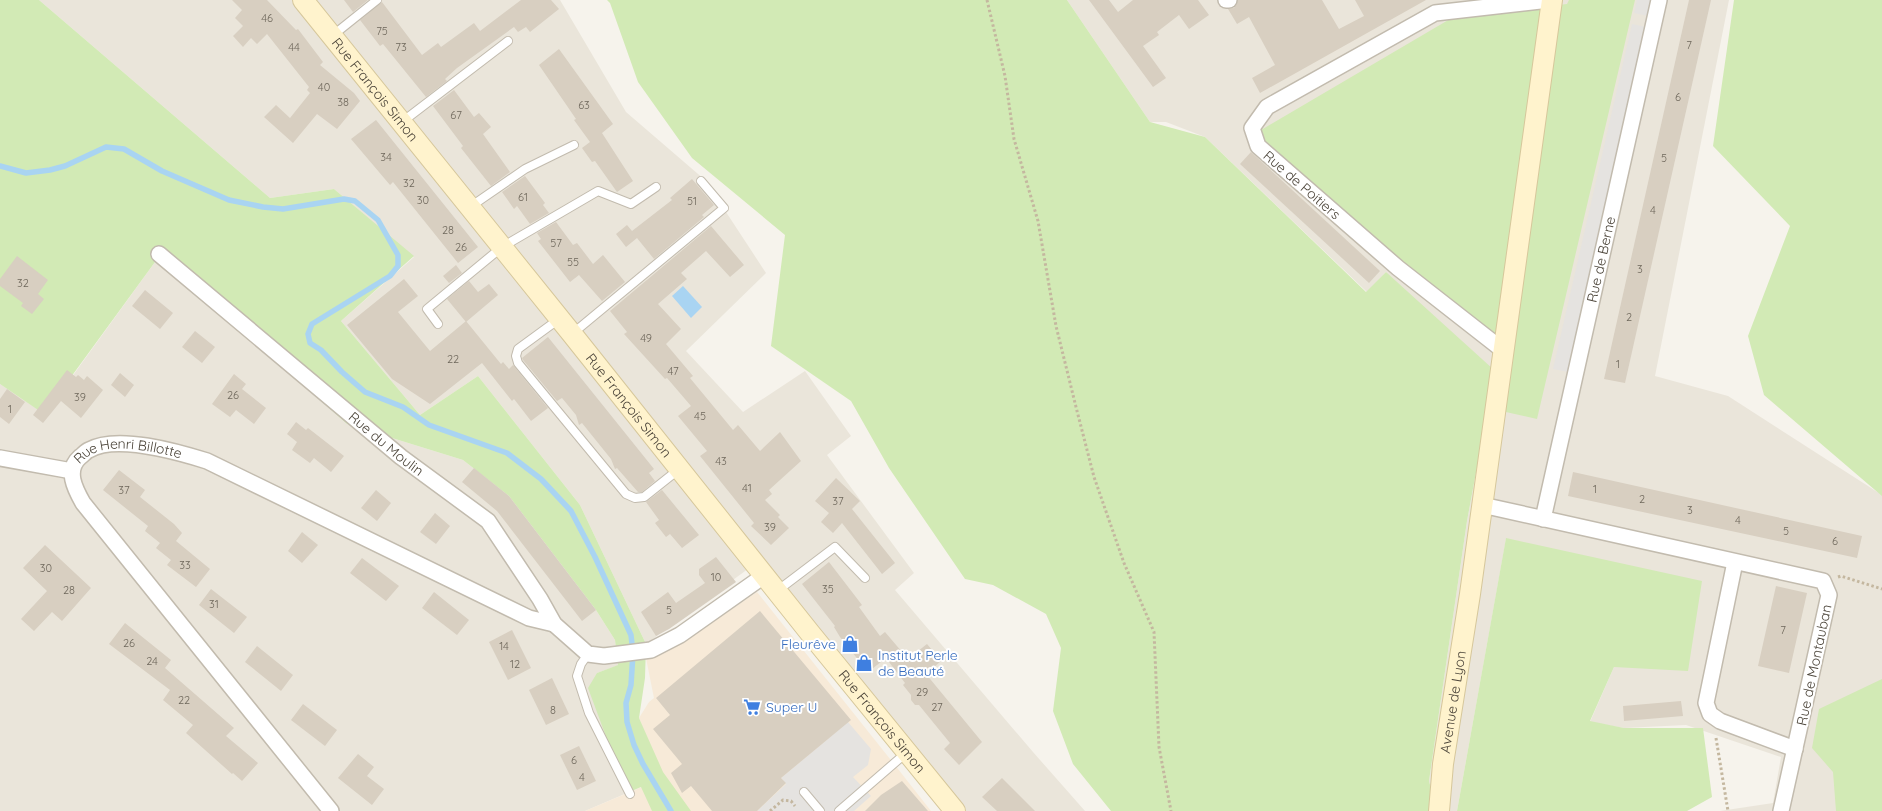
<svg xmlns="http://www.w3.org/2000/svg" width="1882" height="811" viewBox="0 0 1882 811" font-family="Quicksand,sans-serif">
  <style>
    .residential { fill: #eae5da }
    .commercial { fill: #f7ead8 }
    .green { fill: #d2eab5 }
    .parking { fill: #e5e3e0 }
    .water { fill: #a9d4f2 }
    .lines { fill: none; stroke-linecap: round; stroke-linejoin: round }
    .stream { stroke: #a9d4f2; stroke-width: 5.5 }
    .building { fill: #d8cfc1 }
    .lane-casing { stroke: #c2bbae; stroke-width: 10 }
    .street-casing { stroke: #c2bbae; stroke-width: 18 }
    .secondary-casing { stroke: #d6c79b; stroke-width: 22 }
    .path { stroke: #c4b79f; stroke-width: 3; stroke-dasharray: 2.5 2.5; stroke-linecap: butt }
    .lane { stroke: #fff; stroke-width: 8 }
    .street { stroke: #fff; stroke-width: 15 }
    .secondary { stroke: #fff3cd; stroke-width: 20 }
    .labels { text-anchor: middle; stroke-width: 4; stroke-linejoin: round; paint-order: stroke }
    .number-label { font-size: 11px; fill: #6e675b }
    .street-label { font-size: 14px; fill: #4b4439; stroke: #fff }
    .shop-label { font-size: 14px; fill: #366cbe; stroke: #fff; text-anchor: start }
  </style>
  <rect width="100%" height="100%" fill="#f6f3ec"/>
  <g class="residential">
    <polygon points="39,0 560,0 626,112 705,180 766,273 686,351 743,412 805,371 851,436 827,455 914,573 895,590 1033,752 1085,811 955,811 756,563 646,644 580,505 478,376 420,415 341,321 414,257 334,189 270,198"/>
    <polygon points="1067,0 1729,0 1655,376 1728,396 1882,495 1882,694 1841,777 1841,811 1720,811 1773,803 1781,757 1686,725 1624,728 1590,722 1614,667 1506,539 1457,811 1437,811 1429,781 1467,521 1488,407 1386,272 1367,292 1205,137 1166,122 1150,122"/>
    <polygon points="155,262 254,342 347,424 463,460 509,496 596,610 615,640 619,665 597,673 627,793 585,811 0,811 0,384 45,414"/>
  </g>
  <polygon class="commercial" points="757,592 898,769 931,811 585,811 663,778 639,718 649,702 654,698 645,653 685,641"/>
  <g class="green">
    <polygon points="0,0 39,0 270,198 334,189 414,256 341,321 420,415 478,376 580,505 646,644 645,678 639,718 663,772 691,811 652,811 641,787 627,793 588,688 597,673 618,665 615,640 596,610 509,496 463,460 347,424 254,342 155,262 44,414 0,384"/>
    <polygon points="607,0 1067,0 1150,122 1205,137 1366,292 1386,272 1504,379 1512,349 1397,258 1256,133 1450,19 1567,4 1569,0 1635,0 1537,419 1488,408 1467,521 1429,781 1437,811 1111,811 1073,764 1053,711 1061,648 1046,614 993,585 965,579 889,468 851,401 771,346 785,235 692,158 638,82 610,3"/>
    <polygon points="1734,0 1882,0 1882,496 1764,395 1748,336 1790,226 1713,146"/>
    <polygon points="1506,538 1702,581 1688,671 1614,667 1590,721 1624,728 1703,728 1712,797 1687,811 1457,811"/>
    <polygon points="1882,679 1882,811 1836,811 1833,772 1812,748 1819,709"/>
  </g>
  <g class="parking">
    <polygon points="1637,0 1652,0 1648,16 1634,13"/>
    <polygon points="1632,24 1646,27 1568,372 1553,369"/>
    <polygon points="848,722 871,749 868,765 853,777 871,796 854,811 757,811 786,784 781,778"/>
  </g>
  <polygon class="water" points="683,286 702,307 691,318 672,296"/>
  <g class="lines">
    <polyline class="stream" points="0,166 26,173 50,170 65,166 106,147 124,149 162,171 229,200 263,207 283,209 344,199 355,201 378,220 398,255 398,266 390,276 312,324 308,334 310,343 321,350 342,372 365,392 403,407 429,425 507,453 541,479 571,511 595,557 631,635 633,653 631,685 626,703 627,722 634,745 643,764 671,811"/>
  </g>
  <g class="building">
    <polygon points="232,0 267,0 296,30 298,29 323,62 320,65 354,93 360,101 337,129 317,114 293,143 264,117 276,105 290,118 310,93 307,90 309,87 267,34 257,44 251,38 243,47 233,36 243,26 235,18 242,10"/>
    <polygon points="344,0 368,0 353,12"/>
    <polygon points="521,0 551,0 559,9 530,32 526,27 518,32 514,27 457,68 445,79 447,81 426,97 383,44 380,46 360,20 382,2 422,55 438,43 441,47 474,23 480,31"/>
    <polygon points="1089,0 1109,0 1118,12 1133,0 1198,0 1209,15 1189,29 1179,15 1157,32 1159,35 1143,46 1166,78 1153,87"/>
    <polygon points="1238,0 1322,0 1339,29 1364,16 1355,0 1426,0 1260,93 1252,78 1275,65 1249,17 1237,24 1228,9 1234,8"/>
    <polygon points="1689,0 1711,0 1625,383 1604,379"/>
    <polygon points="559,49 613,124 602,133 633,181 617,192 595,161 592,162 582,148 590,142 574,120 576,119 539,65"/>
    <polygon points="454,90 474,117 479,113 491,127 483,134 510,172 491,186 461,148 463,146 433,106"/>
    <polygon points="376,120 478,247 458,263 393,182 390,185 351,139"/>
    <polygon points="1251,152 1380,271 1369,283 1240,164"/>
    <polygon points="525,176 545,203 543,205 549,213 530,224 517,206 514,209 502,192"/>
    <polygon points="692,179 714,205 702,215 704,217 654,259 637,238 626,247 616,234 627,225 632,231 672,200 670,198"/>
    <polygon points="556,222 573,245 577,243 593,264 603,255 625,282 602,301 579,275 570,282 538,241 541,239 537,233"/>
    <polygon points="711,226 744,265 730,277 706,251 681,273 687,279 658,304 681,329 666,344 693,376 690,378 733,430 738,425 760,451 780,432 801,461 769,490 772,494 765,500 780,515 778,517 789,528 771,545 751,526 754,523 700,456 707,451 678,416 691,406 667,378 665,379 624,334 627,332 610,311"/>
    <polygon points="17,256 48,280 38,294 44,299 32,314 21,306 23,303 0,286 0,279"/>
    <polygon points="456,265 462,273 449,283 443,276"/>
    <polygon points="404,279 418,296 398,312 430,351 466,321 501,364 503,362 509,369 513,365 548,408 531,421 514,399 512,401 482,363 430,404 392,379 347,325"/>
    <polygon points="469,281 478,292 489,284 498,295 466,322 447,299"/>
    <polygon points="145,290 173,313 160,329 132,306"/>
    <polygon points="195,331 215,347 202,363 182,347"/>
    <polygon points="548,337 654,469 649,473 655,481 642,492 638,492 617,468 615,469 611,459 582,423 579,425 576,415 562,398 557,401 523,360 522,358"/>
    <polygon points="67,370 76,377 78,375 84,380 87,376 103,390 81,418 61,401 43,423 33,415"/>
    <polygon points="120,373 134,385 125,397 111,385"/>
    <polygon points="234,374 246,384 242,389 266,408 254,424 236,410 230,417 212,404"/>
    <polygon points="7,389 25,402 9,424 0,417 0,399"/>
    <polygon points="296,422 306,430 308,428 344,456 331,472 314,458 310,463 292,450 297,442 287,434"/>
    <polygon points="474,468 509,496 596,610 582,621 497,511 462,482"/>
    <polygon points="119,470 145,490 140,497 174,524 182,533 176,541 210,569 196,587 167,565 171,560 156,548 160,543 145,531 148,526 103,490"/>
    <polygon points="1573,472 1862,536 1857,558 1568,496"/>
    <polygon points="836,478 860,501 852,509 895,563 882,574 842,523 833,533 821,522 829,513 815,501"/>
    <polygon points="376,490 391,503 377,521 361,508"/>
    <polygon points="662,490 699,535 682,548 670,534 666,537 655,523 659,520 646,502"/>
    <polygon points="435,513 450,526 436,544 420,532"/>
    <polygon points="302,532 318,545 302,563 288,551"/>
    <polygon points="45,545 91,588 62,621 52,612 34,631 21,619 47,591 23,568"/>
    <polygon points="716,557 736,582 669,629 656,636 641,612 668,592 676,603 705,583 699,575 699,569"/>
    <polygon points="362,558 399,586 386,601 350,573"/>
    <polygon points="829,562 862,605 859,607 880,636 885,632 908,659 927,644 941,661 926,674 982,742 959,765 944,749 950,743 919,705 915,705 911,700 911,695 903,685 905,683 886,658 868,672 840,637 834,627 835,626 802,584"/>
    <polygon points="1776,586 1807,593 1789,673 1758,666"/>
    <polygon points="211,589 247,617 234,633 199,605"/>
    <polygon points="434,592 469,620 457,635 422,608"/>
    <polygon points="760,611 851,720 781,778 786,783 757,811 712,811 691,786 682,793 671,773 682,764 653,729 670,715 656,698"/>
    <polygon points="125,623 171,660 165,668 234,728 226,736 258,763 242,781 233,773 232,774 186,733 193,725 163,700 170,690 109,644"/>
    <polygon points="512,630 531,668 508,680 489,642"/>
    <polygon points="257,646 293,675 281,691 245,662"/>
    <polygon points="552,678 569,714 546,725 529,690"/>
    <polygon points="1681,701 1683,716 1624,721 1623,706"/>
    <polygon points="303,704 337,730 325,746 291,720"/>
    <polygon points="579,746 596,781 577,790 560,755"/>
    <polygon points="358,754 374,767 367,776 384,789 372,805 338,778"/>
    <polygon points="1002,778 1035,811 997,811 982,797"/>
    <polygon points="902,781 928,811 865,811 881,795"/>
  </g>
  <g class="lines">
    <g class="lane-casing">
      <g id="lane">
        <polyline points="332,36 377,0"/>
        <polyline points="402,122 508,41"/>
        <polyline points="470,207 525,169 574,145"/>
        <polyline points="559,319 518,349 516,356 518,363 626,494 635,498 644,497 678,470"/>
        <polyline points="438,324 427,309 502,247 598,191 631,204 656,187"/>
        <polyline points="572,334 724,208 701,181"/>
        <polyline points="777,591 835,547 865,578"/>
        <polyline points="588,654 581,664 577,676 589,713 630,794"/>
        <polyline points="804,792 820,811"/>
        <polyline points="839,811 906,753"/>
      </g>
    </g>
    <g class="street-casing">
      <g id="street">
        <polyline points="1226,0 1229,0"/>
        <path id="s1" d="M 159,254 L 401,457 L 488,521 L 540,599 L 554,624 L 588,654 L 604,656 L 651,650 L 680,635 L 765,575"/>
        <polyline points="1504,351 1398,268 1258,146 1252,128 1267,107 1435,13 1549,0"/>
        <polyline points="0,458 72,471"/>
        <polyline points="1482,505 1823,581 1829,595 1781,811"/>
        <path id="s2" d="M 1543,519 L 1659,0"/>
        <polyline points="1735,562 1706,703 1710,714 1720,721 1795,749"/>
        <path id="s3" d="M 331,811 L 83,503 C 75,489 65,470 80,457 C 83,455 86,451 89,450 C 117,434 178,452 207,461 L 529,618 L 554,624"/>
      </g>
    </g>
    <g class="secondary-casing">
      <g id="secondary">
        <path id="s4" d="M 303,0 L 572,334 L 810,633 L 955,811"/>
        <path id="s5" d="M 1439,811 L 1443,764 L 1470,594 L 1552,0"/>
      </g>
    </g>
    <g class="path">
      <polyline points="987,0 1005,76 1014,139 1038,221 1056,326 1076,407 1094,477 1124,563 1154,632 1159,747 1171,811"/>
      <polyline points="1838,577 1841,576 1882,589"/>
      <polyline points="1716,738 1728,811"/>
      <polyline points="770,811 783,800 791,801 795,806"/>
    </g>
    <use href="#lane" class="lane"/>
    <use href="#street" class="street"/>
    <use href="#secondary" class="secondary"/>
  </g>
  <defs>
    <g id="shop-bare" transform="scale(1.35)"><path d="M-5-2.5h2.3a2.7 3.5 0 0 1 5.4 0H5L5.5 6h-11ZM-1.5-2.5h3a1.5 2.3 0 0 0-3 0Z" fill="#3f7fe0" stroke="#fff" stroke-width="2.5" paint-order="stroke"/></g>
    <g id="supermarket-bare" transform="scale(1.35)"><path d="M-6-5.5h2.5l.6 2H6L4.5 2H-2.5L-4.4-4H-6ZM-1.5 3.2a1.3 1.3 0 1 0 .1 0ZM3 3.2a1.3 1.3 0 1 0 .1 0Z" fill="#3f7fe0" stroke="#fff" stroke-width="2.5" paint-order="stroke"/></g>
  </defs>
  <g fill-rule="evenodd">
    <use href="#shop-bare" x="850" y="644"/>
    <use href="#shop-bare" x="864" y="663"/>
    <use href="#supermarket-bare" x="752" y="707"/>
  </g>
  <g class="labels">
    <g class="number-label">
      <text x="267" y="22">46</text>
      <text x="382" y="35">75</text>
      <text x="1689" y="49">7</text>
      <text x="294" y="51">44</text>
      <text x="401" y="51">73</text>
      <text x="324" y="91">40</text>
      <text x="1678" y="101">6</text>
      <text x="343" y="106">38</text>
      <text x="584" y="109">63</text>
      <text x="456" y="119">67</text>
      <text x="386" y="161">34</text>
      <text x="1664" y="162">5</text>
      <text x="409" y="187">32</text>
      <text x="523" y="201">61</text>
      <text x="423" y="204">30</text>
      <text x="692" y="205">51</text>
      <text x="1653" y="214">4</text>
      <text x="448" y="234">28</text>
      <text x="556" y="247">57</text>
      <text x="461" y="251">26</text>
      <text x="573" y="266">55</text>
      <text x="1640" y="273">3</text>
      <text x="23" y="287">32</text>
      <text x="1629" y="321">2</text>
      <text x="646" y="342">49</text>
      <text x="453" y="363">22</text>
      <text x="1618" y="368">1</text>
      <text x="673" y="375">47</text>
      <text x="233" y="399">26</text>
      <text x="80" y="401">39</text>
      <text x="10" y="413">1</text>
      <text x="700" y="420">45</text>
      <text x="721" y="465">43</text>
      <text x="747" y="492">41</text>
      <text x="1595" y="493">1</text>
      <text x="124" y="494">37</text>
      <text x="1642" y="503">2</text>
      <text x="838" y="505">37</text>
      <text x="1690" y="514">3</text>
      <text x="1738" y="524">4</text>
      <text x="770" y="531">39</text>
      <text x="1786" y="535">5</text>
      <text x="1835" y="545">6</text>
      <text x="185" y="569">33</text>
      <text x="46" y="572">30</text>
      <text x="716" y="581">10</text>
      <text x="828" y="593">35</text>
      <text x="69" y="594">28</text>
      <text x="214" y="608">31</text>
      <text x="669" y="614">5</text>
      <text x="1783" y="634">7</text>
      <text x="129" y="647">26</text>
      <text x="504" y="650">14</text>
      <text x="152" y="665">24</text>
      <text x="515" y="668">12</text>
      <text x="922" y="696">29</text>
      <text x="184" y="704">22</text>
      <text x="937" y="711">27</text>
      <text x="553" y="714">8</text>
      <text x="574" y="764">6</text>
      <text x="582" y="781">4</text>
    </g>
    <g class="street-label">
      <text dy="5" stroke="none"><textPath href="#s4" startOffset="115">Rue François Simon</textPath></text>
      <text transform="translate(1302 185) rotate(41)" y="5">Rue de Poitiers</text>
      <text dy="5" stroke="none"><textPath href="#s2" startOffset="266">Rue de Berne</textPath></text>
      <text dy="5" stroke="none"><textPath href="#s4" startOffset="520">Rue François Simon</textPath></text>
      <text dy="5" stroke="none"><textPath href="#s1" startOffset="296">Rue du Moulin</textPath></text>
      <text dy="5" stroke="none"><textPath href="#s3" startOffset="496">Rue Henri Billotte</textPath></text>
      <text transform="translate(1814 665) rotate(-78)" y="5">Rue de Montauban</text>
      <text dy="5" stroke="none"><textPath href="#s5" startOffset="110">Avenue de Lyon</textPath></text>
      <text dy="5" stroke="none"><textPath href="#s4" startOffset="925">Rue François Simon</textPath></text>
    </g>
    <g class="shop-label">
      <text x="836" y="649" text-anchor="end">Fleurêve</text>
      <text x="878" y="660">Institut Perle<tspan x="878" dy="16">de Beauté</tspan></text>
      <text x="766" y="712">Super U</text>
    </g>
  </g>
</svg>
